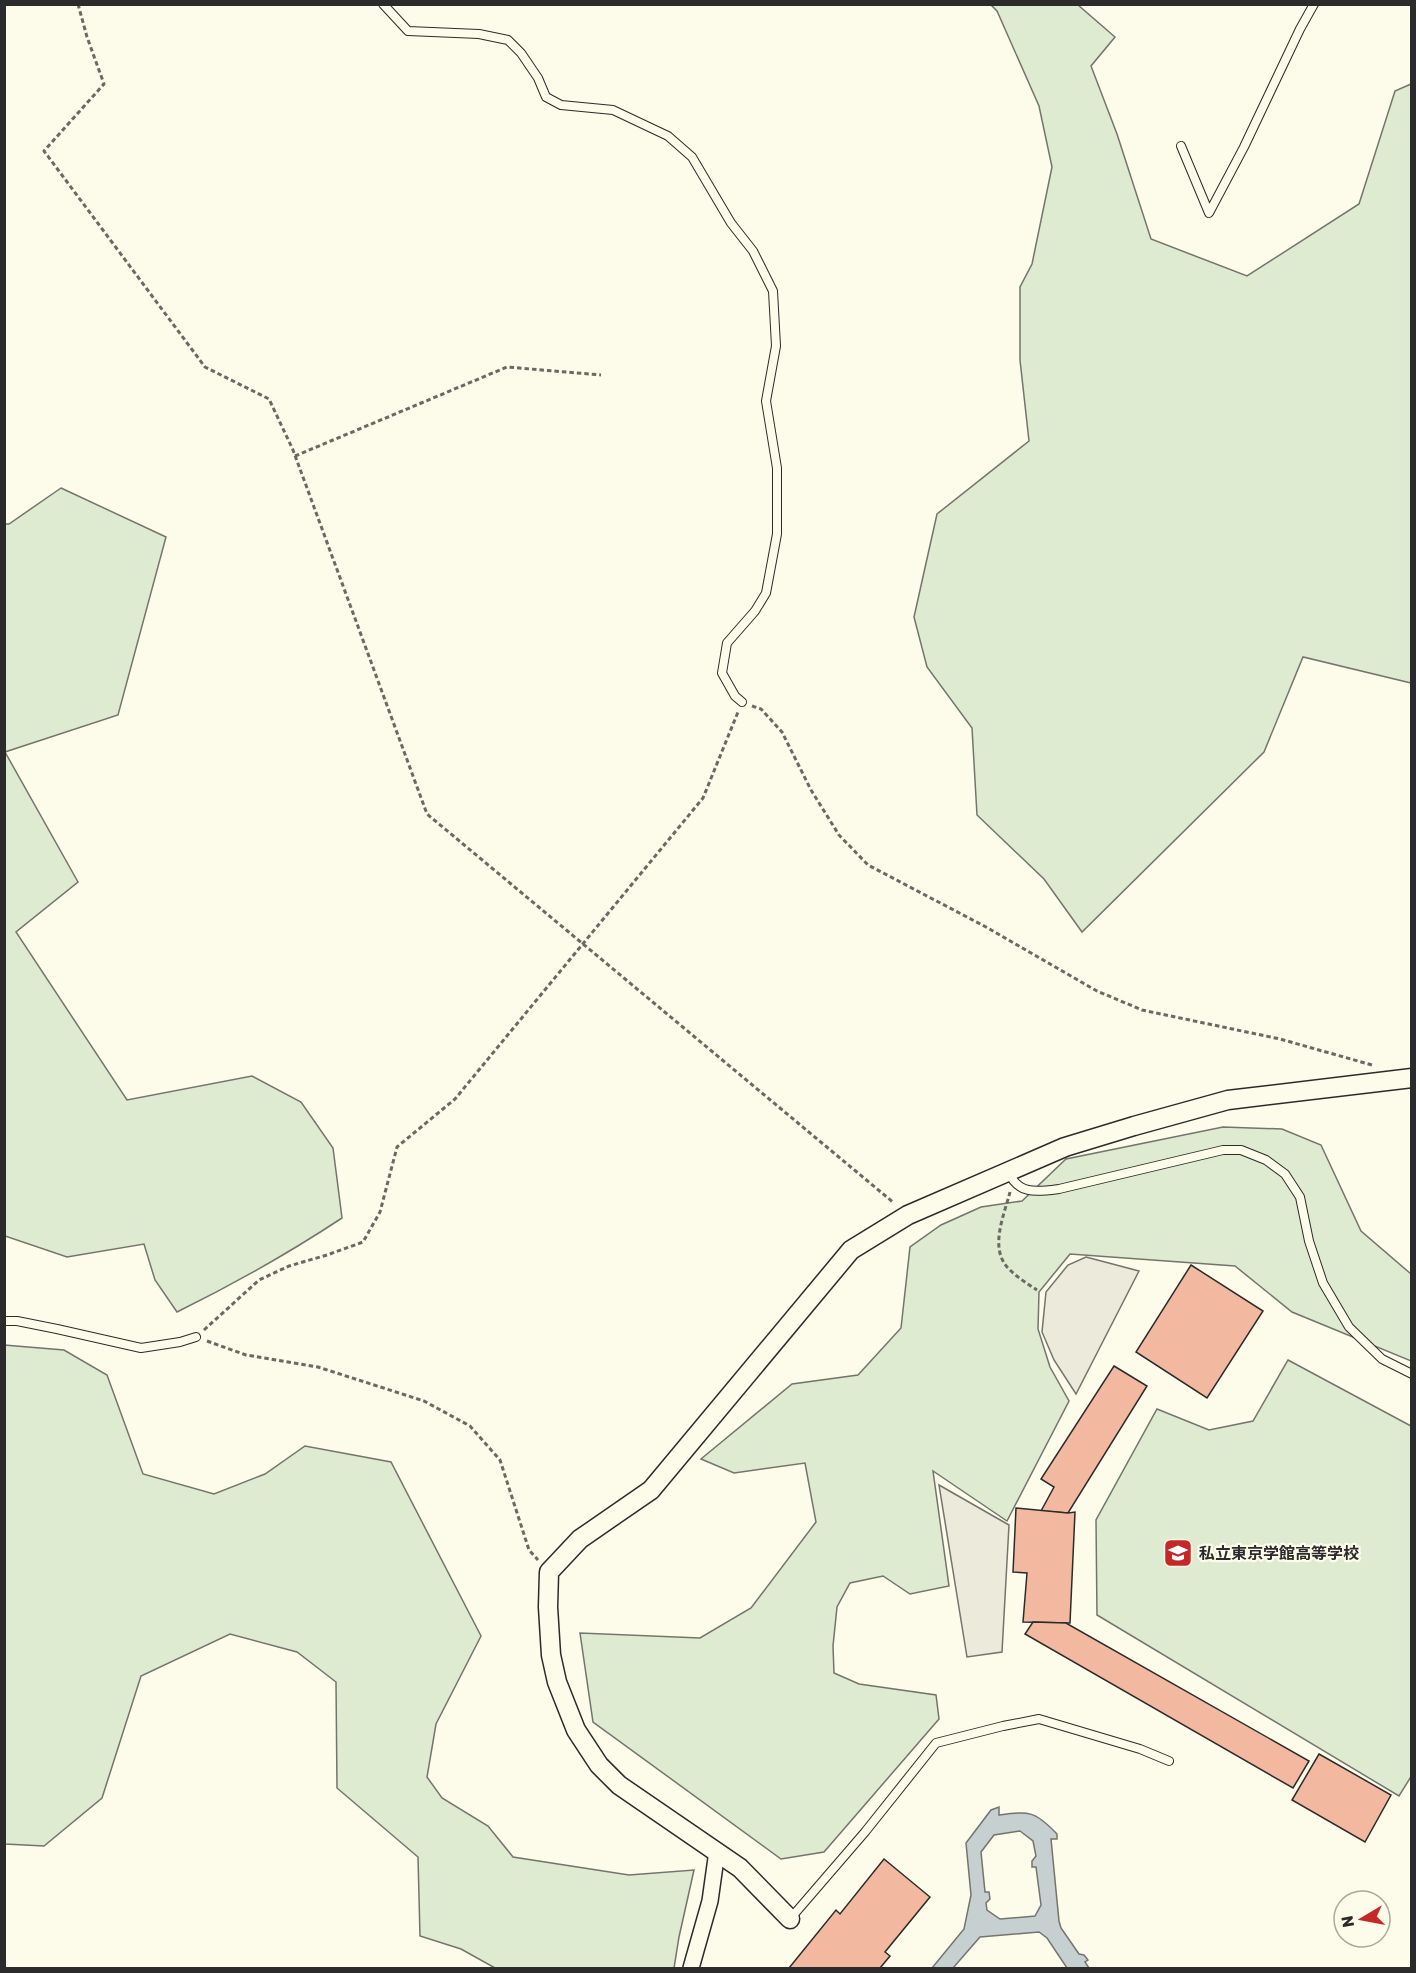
<svg xmlns="http://www.w3.org/2000/svg" width="1416" height="1973" viewBox="0 0 1416 1973" font-family="Rubik,'Noto Sans JP',sans-serif">
  <style>
    .green { fill: #deebd1; stroke: #74746e; stroke-width: 1.5 }
    .parking { fill: #eceadb; stroke: #74746e; stroke-width: 1.5 }
    .water { fill: #c7d0d0; stroke: #74746e; stroke-width: 1.5; fill-rule: evenodd }
    .building { fill: #f2b8a0; stroke: #2b2b2b; stroke-width: 1.5 }
    .lines { fill: none; stroke-linecap: round; stroke-linejoin: round }
    .service-casing { stroke: #2b2b2b; stroke-width: 10 }
    .minor-casing { stroke: #2b2b2b; stroke-width: 18 }
    .tertiary-casing { stroke: #2b2b2b; stroke-width: 21 }
    .path { stroke: #6a6964; stroke-width: 3; stroke-dasharray: 4.5 3; stroke-linecap: butt }
    .service { stroke: #fdfbea; stroke-width: 8 }
    .minor { stroke: #fdfbea; stroke-width: 15 }
    .tertiary { stroke: #fdfbea; stroke-width: 18 }
    .labels { text-anchor: middle; stroke-width: 4.5; stroke-linejoin: round; paint-order: stroke }
    .poi-label { font-size: 16px; font-weight: bold; fill: #2b2b2b; stroke: #fdfbea; text-anchor: start }
  </style>
  <rect width="100%" height="100%" fill="#fdfbea"/>
  <g class="green">
    <polygon points="991,5 1078,5 1115,37 1091,66 1117,134 1151,239 1247,276 1359,204 1395,91 1411,84 1411,683 1303,657 1264,752 1082,932 1044,879 977,815 972,728 927,667 914,617 937,514 1029,441 1020,360 1020,287 1032,264 1052,167 1039,106 997,11"/>
    <path d="M 61,488 L 166,537 L 118,715 L 5,752 L 78,882 L 16,932 L 127,1100 L 252,1076 L 301,1102 L 333,1148 L 342,1218 C 289,1253 234,1284 177,1312 L 155,1280 L 144,1244 L 67,1257 L 5,1236 L 5,524 L 9,524 Z"/>
    <polygon points="1223,1127 1282,1129 1321,1145 1361,1231 1411,1274 1411,1361 1292,1312 1235,1266 1070,1254 1039,1292 1038,1329 1050,1367 1069,1401 1007,1521 933,1471 949,1586 910,1594 883,1576 850,1583 837,1607 833,1646 834,1673 859,1684 936,1695 939,1719 824,1852 781,1859 593,1722 580,1633 700,1638 751,1608 816,1522 805,1463 734,1473 701,1459 792,1384 858,1375 901,1328 910,1247 941,1225 981,1207 1022,1201 1066,1159"/>
    <polygon points="4,1345 64,1350 107,1375 143,1474 214,1494 265,1474 305,1446 391,1462 481,1636 436,1724 427,1777 442,1798 488,1826 513,1857 629,1875 694,1870 679,1937 674,1968 495,1968 461,1949 420,1936 418,1857 337,1788 336,1682 297,1652 230,1634 141,1676 102,1798 44,1846 5,1844"/>
    <polygon points="1288,1360 1411,1426 1412,1775 1399,1796 1097,1615 1096,1520 1157,1409 1209,1430 1253,1421"/>
  </g>
  <g class="parking">
    <polygon points="1086,1257 1139,1271 1076,1394 1054,1360 1042,1332 1046,1292 1068,1265"/>
    <polygon points="939,1485 1009,1525 1002,1652 967,1657"/>
  </g>
  <path class="water" d="M 999,1807 L 999,1815 C 1030,1811 1035,1811 1057,1834 L 1057,1839 L 1051,1839 L 1059,1921 L 1061,1928 L 1079,1954 L 1084,1955 L 1088,1960 L 1085,1962 L 1089,1968 L 1067,1968 L 1047,1938 L 1039,1932 L 980,1937 L 953,1968 L 932,1968 L 964,1929 L 971,1895 L 966,1843 L 991,1810 ZM 1020,1831 L 1033,1841 L 1036,1856 L 1032,1861 L 1032,1867 L 1036,1867 L 1041,1905 L 1035,1916 L 1000,1919 L 987,1910 L 986,1903 L 990,1899 L 989,1892 L 985,1892 L 981,1852 L 994,1835 Z"/>
  <g class="building">
    <polygon points="1191,1265 1263,1311 1207,1398 1136,1352"/>
    <polygon points="1114,1366 1147,1386 1068,1513 1041,1511 1054,1487 1041,1479"/>
    <polygon points="1016,1508 1068,1513 1075,1512 1070,1623 1023,1622 1027,1573 1013,1572"/>
    <polygon points="1033,1622 1066,1623 1309,1761 1293,1788 1025,1634"/>
    <polygon points="1319,1754 1391,1795 1365,1842 1292,1800"/>
    <polygon points="884,1859 930,1897 885,1952 890,1956 880,1968 789,1968 836,1910 840,1914"/>
  </g>
  <g class="lines">
    <g class="service-casing">
      <g id="service">
        <polyline points="383,4 408,31 479,34 508,40 521,53 538,78 546,97 561,105 613,110 668,136 692,157 731,223 753,251 773,291 776,346 766,401 777,468 777,534 766,593 755,611 727,643 722,673 735,696 742,702"/>
        <polyline points="1181,146 1209,213 1244,147 1300,29 1314,4"/>
        <path d="M 1008,1171 C 1018,1195 1036,1192 1059,1189 L 1223,1150 L 1241,1150 L 1266,1160 L 1285,1174 L 1300,1197 L 1309,1241 L 1323,1283 L 1349,1327 L 1382,1359 L 1412,1374"/>
        <polyline points="4,1321 17,1321 57,1329 141,1348 180,1342 196,1337"/>
        <polyline points="790,1919 865,1832 936,1743 1003,1726 1039,1719 1140,1749 1169,1761"/>
      </g>
    </g>
    <g class="minor-casing">
      <polyline id="minor" points="691,1968 710,1901 717,1851"/>
    </g>
    <g class="tertiary-casing">
      <polyline id="tertiary" points="790,1919 740,1868 619,1785 599,1765 576,1730 557,1682 551,1655 548,1607 549,1572 580,1539 651,1490 851,1250 908,1215 1065,1147 1134,1126 1228,1100 1412,1078"/>
    </g>
    <g class="path">
      <polyline points="78,4 87,37 104,84 44,151 205,367 269,399 293,450 427,814 894,1203"/>
      <polyline points="295,456 507,367 601,375"/>
      <polyline points="752,706 761,709 782,732 811,790 839,835 868,865 986,927 1097,991 1142,1010 1280,1039 1372,1065"/>
      <path d="M 1010,1192 C 1004,1216 988,1250 1010,1270 C 1018,1278 1028,1284 1037,1290"/>
      <polyline points="204,1330 259,1280 289,1266 327,1255 363,1242 380,1212 397,1147 455,1099 703,798 738,712"/>
      <polyline points="207,1341 246,1355 318,1367 424,1401 470,1426 500,1460 529,1550 538,1560"/>
    </g>
    <use href="#service" class="service"/>
    <use href="#minor" class="minor"/>
    <use href="#tertiary" class="tertiary"/>
  </g>
  <defs>
    <g id="school-square" transform="scale(1.5)"><rect x="-9" y="-9" width="18" height="18" rx="4" fill="#c62828" stroke="#fdfbea"/><path d="M0-5L7-2L0 1L-7-2ZM-4 1L0 2.5L4 1V4Q0 6-4 4Z" fill="#fff"/></g>
  </defs>
  <g fill-rule="evenodd">
    <use href="#school-square" x="1178" y="1553"/>
  </g>
  <g class="labels">
    <g class="poi-label">
      <text x="1199" y="1559">私立東京学館高等学校</text>
    </g>
  </g>
  <rect width="1416" height="1973" fill="none" stroke="#2b2b2b" stroke-width="12"/>
  <g transform="translate(1362 1919) rotate(260)"><circle r="28" fill="#fdfbea" stroke="#a9a89e" stroke-width="1.5"/>
  <path d="M0-4.5L10 22L0 15L-10 22Z" fill="#c62828"/>
  <text y="-9" font-size="16" font-weight="bold" text-anchor="middle" fill="#2b2b2b">N</text>
  </g>
</svg>
